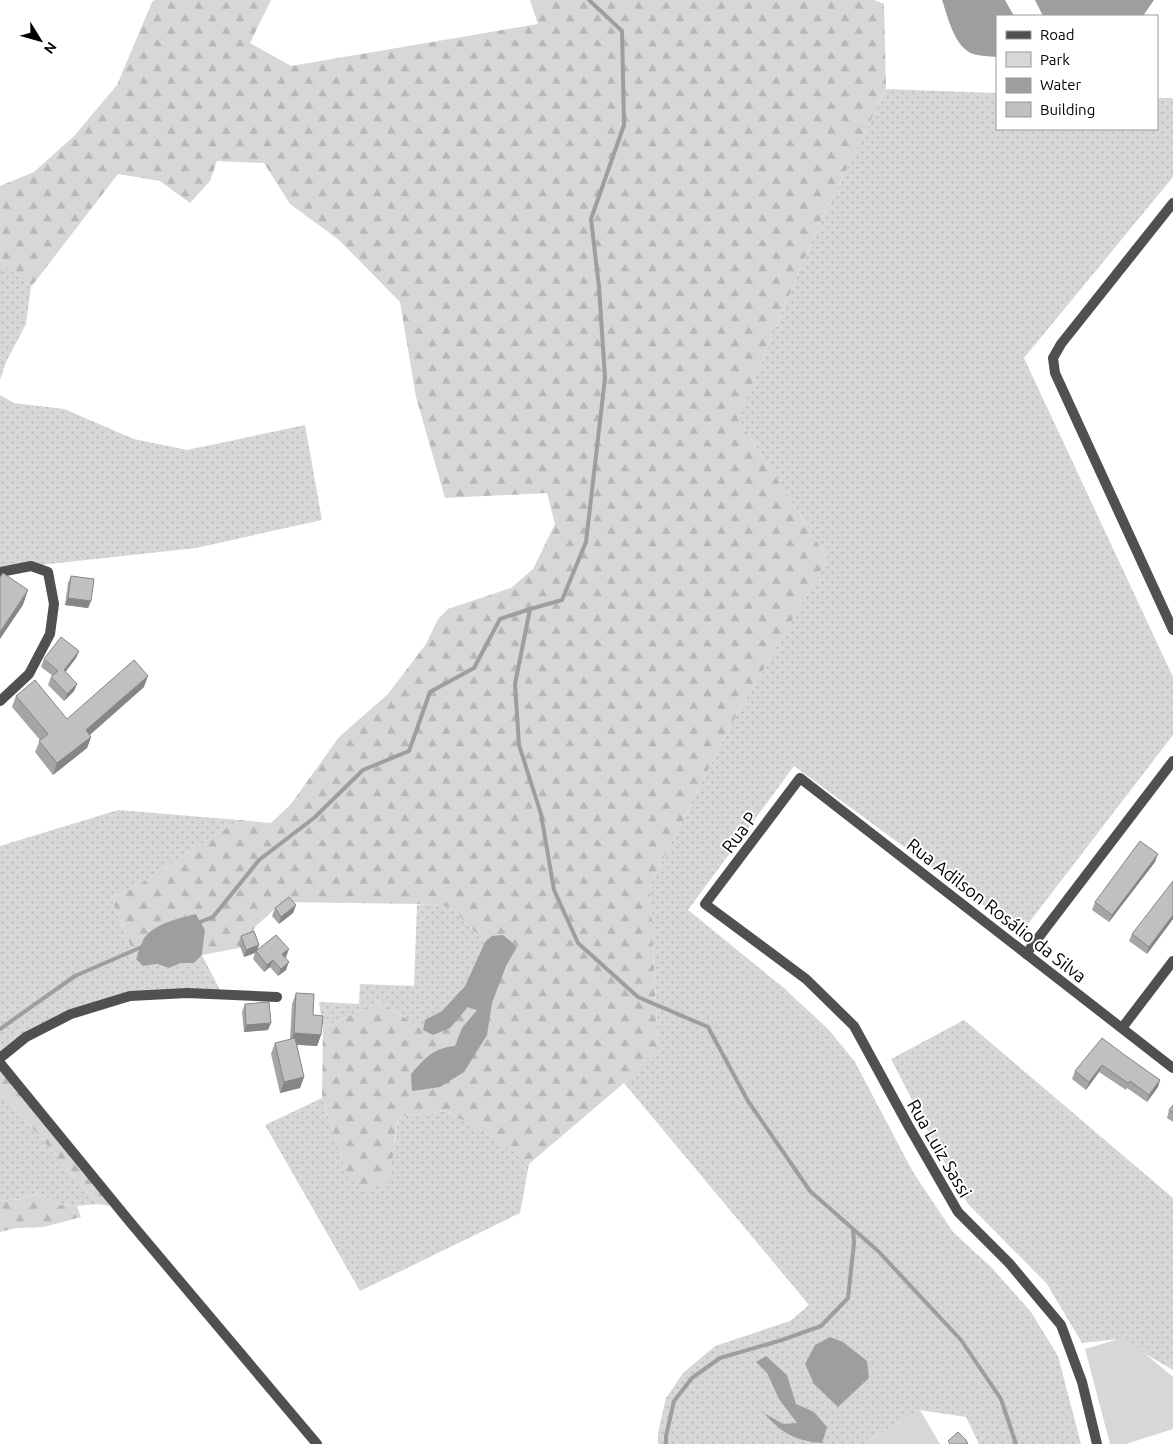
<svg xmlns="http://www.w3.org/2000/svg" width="1173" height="1444" font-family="Ubuntu,sans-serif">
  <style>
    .grass { fill: url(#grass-dots) }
    .forest { fill: url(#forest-firs) }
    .green { fill: #d7d7d7 }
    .water { fill: #9e9e9e }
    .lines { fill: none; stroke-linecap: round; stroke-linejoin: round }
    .stream { stroke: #9e9e9e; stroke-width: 4 }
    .street { stroke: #505050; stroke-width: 10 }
    .wall { fill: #a5a5a5 }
    .shaded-wall { fill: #868686 }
    .building { fill: #c0c0c0; stroke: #868686 }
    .labels { text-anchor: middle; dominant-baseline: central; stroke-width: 4; stroke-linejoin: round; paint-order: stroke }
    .street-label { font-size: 18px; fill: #000; stroke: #fff }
  </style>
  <defs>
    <pattern id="grass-dots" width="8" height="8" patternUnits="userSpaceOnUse" patternTransform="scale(1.25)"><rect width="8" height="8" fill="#d7d7d7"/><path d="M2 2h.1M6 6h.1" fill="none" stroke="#b7b7b7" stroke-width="1.8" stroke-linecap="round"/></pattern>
    <pattern id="forest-firs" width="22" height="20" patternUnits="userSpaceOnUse" patternTransform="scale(1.25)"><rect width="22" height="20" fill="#d7d7d7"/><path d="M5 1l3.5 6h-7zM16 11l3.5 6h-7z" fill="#b7b7b7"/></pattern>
  </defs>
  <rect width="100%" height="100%" fill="#fff"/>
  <path class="grass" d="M886,89L997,93V129H1157V98H1173V177L1024,358L1173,677V735L1021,933L794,766L688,910L784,988L829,1030L855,1062L913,1172L953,1232L992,1268L1031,1312L1058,1356L1081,1444H979L966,1417L920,1410L864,1444H658V1433L666,1398L683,1373L715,1346L790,1321L809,1305L624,1083L658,1047L650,885L730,726L828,559L738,418L816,231Z
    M0,261L31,287L26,324L6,362L0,380Z
    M0,395L14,403L64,409L134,439L187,450L305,425L322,520L196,548L31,566L0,572Z
    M118,810L239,820L144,881L111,898L136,959L143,966L157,964L169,968L181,963H194L202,955L222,994L130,996L71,1014L0,1058V846Z
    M424,904L450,907L485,942L465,986L442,1011L425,1020L423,1030L380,1001L323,1028L319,1002L359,1004L360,984L414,986L417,905Z
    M964,1020L1173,1198V1370L1120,1339L1082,1343L1047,1284L968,1204L935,1145L891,1059Z
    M0,1091L98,1204L77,1206L59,1205L38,1193L20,1199L0,1201Z
    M322,1098L349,1179L395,1142L398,1117L446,1111L496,1138L529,1164L520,1213L360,1291L265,1125Z"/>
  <path class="forest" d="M155,0H271L250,43L291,66L538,24L530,0H874L884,4L886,89L816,231L738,418L828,559L730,726L650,885L658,1047L624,1083L529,1164L496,1138L446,1111L398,1117L389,1182L366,1191L349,1179L322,1098L323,1028L380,1001L423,1030L425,1020L442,1011L465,986L485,942L450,907L424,904L282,902L255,927L245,947L202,955L205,930L196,914C179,918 152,924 143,940C140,946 138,953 136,959L111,898L144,881L239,820L271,823L291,804L339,737L388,694L426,644L438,619L448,609L511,588L533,569L555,524L547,493L445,498L416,397L400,302L339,240L290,204L264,163L217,161L210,181L190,203L160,181L118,174L31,287L0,261V186L34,172L75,135L117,85L152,2Z
    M0,1063L109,1197V1206L98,1204L0,1091Z
    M38,1193L59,1205L77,1206L81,1217L44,1227L16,1228L0,1232V1201L20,1199Z"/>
  <path class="green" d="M1125,1337L1173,1377V1429L1126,1444H1110L1085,1349Z
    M920,1410L940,1444H864Z"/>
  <path class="water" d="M942,0H1005L1014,16H997V57C989,56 980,56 973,54C954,47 948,17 942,0Z
    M1035,0H1154L1143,16H1043Z
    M196,914L205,930L202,955L194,963H181L169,968L157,964L143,966L136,959C138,953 140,946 143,940C152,924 179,918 196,914Z
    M503,935L517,947L506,966L492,1003L487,1035L464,1072L440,1087L412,1091L411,1074C425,1058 433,1048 455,1046L462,1028L477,1010L468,1007L450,1028L433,1035L423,1030L425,1020L442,1011L465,986L485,942L492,936Z
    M830,1337L843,1342L867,1361L869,1378L838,1407L814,1384L805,1364L815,1345Z
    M766,1356L787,1375L796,1404L814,1412L827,1427L822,1443C796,1441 781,1433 764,1413L783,1424L797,1423L779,1399L767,1373L756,1362Z"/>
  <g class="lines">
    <path class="stream" d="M589,0L622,31L624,125L591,219L599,287L605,378L586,542L562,600L530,609L515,684L519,745L541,814L554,890L578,943L638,997L708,1027L748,1101L810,1191L878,1251L961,1340L1001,1399L1016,1444
      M197,923L213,917L259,860L314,818L363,770L409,751L430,692L474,668L500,619L530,609
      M0,1029L75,976L144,946
      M666,1444V1436L674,1401L692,1378L720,1358L782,1340L821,1326L848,1298L854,1243L853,1229"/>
    <path class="street" d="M1173,203L1061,344L1053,358L1055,373L1173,630
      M0,572L31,566L48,572L54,604L50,634L29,674L0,701
      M1026,954L1173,761
      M1122,1028L1173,961
      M0,1058L26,1037L71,1014L130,996L187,993L277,997
      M0,1063L130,1222L317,1444
      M1097,1444L1082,1382L1061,1325L1009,1263L958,1212L908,1125L854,1026L806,979L705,904L800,778L1173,1068"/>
  </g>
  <path class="wall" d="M71,576L91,601L88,608L65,605L68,583Z
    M79,651L76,658L65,672L77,684L74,691L64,701L48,685L51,677L53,676L41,667L44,659Z
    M144,687L89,735L91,737L87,748L53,775L35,752L40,740L12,707L16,696L67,719Z
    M1155,862L1109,922L1092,910L1095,902Z
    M296,905L293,913L279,924L272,916L275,908Z
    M1173,919L1147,954L1129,941L1132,934Z
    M241,936L257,950L286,957L285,958L286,970L278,976L270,967L264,972L253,959L255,953L244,957L239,944Z
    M296,993L313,1015L321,1035L317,1046L297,1045L304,1077L300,1088L280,1093L271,1054L275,1043L290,1040L292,1004Z
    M245,1004L268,1030L244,1032L242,1012Z
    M1126,1056L1160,1080L1158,1087L1147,1102L1127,1088L1126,1090L1099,1072L1086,1090L1072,1079L1075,1071Z
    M1173,1105V1122L1167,1118L1169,1110Z"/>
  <path class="shaded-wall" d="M28,590L23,605L0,639V632Z
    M68,598L91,601L88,608L65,605Z
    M79,651L76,658L61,678L64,670Z
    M148,676L144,687L82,742L86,730Z
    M77,684L74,691L64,701L67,694Z
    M91,737L87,748L53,775L57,763Z
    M1158,854L1155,862L1109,922L1112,915Z
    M296,905L293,913L279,924L281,917Z
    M1173,915V919L1147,954L1149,947Z
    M259,945L257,952L256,951L255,953L244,957L246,950Z
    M289,949L286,957L280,962L282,954Z
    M273,960L270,967L264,972L267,965Z
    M289,962L286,970L278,976L281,969Z
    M271,1023L268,1030L244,1032L246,1025Z
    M294,1033L321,1035L317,1046L290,1044Z
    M1102,1065L1099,1072L1086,1090L1089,1082Z
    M304,1077L300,1088L280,1093L284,1082Z
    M1160,1080L1158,1087L1147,1102L1149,1095Z"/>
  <path class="building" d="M3,573L28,590L0,632V577Z
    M71,576L94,579L91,601L68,598Z
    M61,637L79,651L64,670L77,684L67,694L51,677L58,671L44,659Z
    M134,660L148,676L86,730L91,737L57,763L39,741L48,734L16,696L35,680L67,719Z
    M1140,841L1158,854L1112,915L1095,902Z
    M1173,881V915L1149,947L1132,934Z
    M289,897L296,905L281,917L275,908Z
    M254,931L259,945L246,950L241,936Z
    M276,935L289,949L282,954L289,962L281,969L273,960L267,965L256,951Z
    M296,993L314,994L313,1015L323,1016L321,1035L294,1033Z
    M269,1002L271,1023L246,1025L245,1004Z
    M295,1038L304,1077L284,1082L275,1043Z
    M1102,1038L1126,1056L1160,1080L1149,1095L1130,1081L1128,1083L1102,1065L1089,1082L1075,1071Z
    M1173,1105V1113L1169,1110Z
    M958,1432L966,1440L968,1444H950L948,1441Z"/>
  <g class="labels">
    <g class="street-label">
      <text transform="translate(739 832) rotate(-53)">Rua P</text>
      <text transform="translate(997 910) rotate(38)">Rua Adilson Rosálio da Silva</text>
      <text transform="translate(940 1148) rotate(60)">Rua Luiz Sassi</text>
    </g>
  </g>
  <rect x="996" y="15" width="162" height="115" fill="#ffffff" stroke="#999999"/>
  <rect x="1006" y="31" width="25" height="8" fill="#505050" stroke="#999999"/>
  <text x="1040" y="40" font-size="15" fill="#000000">Road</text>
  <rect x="1006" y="52" width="25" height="15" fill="#d7d7d7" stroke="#999999"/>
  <text x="1040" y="65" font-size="15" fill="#000000">Park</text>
  <rect x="1006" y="78" width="25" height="15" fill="#9e9e9e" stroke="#999999"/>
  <text x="1040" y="90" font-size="15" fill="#000000">Water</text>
  <rect x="1006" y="102" width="25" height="15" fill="#c0c0c0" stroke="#999999"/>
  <text x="1040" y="115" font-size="15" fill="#000000">Building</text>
  <g transform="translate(40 40) rotate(127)" stroke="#ffffff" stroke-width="4" paint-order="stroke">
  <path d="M0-4L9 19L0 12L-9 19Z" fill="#000000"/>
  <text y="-8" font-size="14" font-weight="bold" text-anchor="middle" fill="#000000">N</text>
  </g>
</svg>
